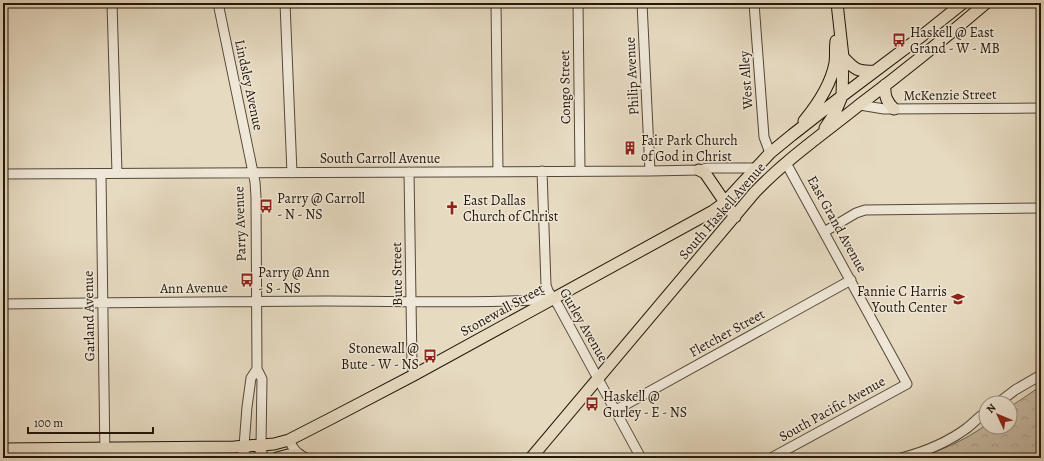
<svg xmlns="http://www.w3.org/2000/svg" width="1044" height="461" font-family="Alegreya,serif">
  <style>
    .forest { fill: url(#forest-crowns); stroke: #746856 }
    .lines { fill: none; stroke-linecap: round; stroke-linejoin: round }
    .minor-casing { stroke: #544837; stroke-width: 11 }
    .major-casing { stroke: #231709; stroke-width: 13 }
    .minor { stroke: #efe7d7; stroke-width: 9 }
    .major { stroke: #e6dac1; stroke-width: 11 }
    .labels { text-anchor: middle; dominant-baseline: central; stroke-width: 3; stroke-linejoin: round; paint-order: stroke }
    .poi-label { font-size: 14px; fill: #231709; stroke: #efe7d7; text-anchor: start }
    .street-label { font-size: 14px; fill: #231709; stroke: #efe7d7 }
  </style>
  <defs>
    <pattern id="forest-crowns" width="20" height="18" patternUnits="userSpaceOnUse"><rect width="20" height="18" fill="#c5b9a2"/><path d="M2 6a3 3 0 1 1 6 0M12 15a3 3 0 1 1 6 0" fill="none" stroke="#a99e8a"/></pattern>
  </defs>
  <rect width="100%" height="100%" fill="#e6dac1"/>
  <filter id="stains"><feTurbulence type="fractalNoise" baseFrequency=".005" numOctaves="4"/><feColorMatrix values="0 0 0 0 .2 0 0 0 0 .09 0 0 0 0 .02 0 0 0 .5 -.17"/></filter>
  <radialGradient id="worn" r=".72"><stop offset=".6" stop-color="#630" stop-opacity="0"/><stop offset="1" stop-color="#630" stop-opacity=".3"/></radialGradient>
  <path class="forest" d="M1041,386V458H916C941,451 965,440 986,425V427H1010V407Z"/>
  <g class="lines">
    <g class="minor-casing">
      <path id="minor" d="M112,3L117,173
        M218,3L255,182L256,197L257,369L262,379L261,445
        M285,3L292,173
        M496,3L498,172
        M578,3L580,171
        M642,3L650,171
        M754,3L764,137L770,153
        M860,105L884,109L1041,108
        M542,171L546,285L548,291L558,305L641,458
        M409,172L412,364L414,375
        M3,174L650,171L699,170L708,168H757
        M101,174L105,458
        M824,232L856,213L865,210L1041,208
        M3,304C111,303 219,301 327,301C402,301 477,304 551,299
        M998,403L1015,390L1041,375
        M616,410L851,280
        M289,440C293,449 297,454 306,458
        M244,446L247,407L251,378L257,369
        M771,458L907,384L786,163
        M901,458C924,452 947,443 967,428C973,423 979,417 986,412"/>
    </g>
    <g class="major-casing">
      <path id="major" d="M843,57C855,70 858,72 875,71
        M885,85C884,96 887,102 894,109
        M804,121C818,104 831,85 835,63C836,56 835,48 836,41
        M825,128L835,113L842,96L843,57L837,3
        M699,170L705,173L735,217
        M261,445V458
        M3,449L234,447L274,444L289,440L328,420L414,375L713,211L724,203L770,153L792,135L842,96L923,35L963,3
        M244,458V446
        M277,458L288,455H299
        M531,458L755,192C787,159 823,134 858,106C902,73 944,39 986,3"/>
    </g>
    <use href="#minor" class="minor"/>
    <use href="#major" class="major"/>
  </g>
  <defs>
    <g id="bus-bare" transform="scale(1.08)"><path d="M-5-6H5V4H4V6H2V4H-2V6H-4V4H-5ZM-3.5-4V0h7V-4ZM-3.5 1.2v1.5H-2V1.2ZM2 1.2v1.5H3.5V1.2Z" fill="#8f2418" stroke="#efe7d7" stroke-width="2.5" paint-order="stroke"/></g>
    <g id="building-bare" transform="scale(1.08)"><path d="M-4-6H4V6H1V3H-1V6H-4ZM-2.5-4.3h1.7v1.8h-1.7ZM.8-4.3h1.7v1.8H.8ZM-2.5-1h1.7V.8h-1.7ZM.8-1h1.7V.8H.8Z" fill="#8f2418" stroke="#efe7d7" stroke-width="2.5" paint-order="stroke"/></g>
    <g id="church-bare" transform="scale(1.08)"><path d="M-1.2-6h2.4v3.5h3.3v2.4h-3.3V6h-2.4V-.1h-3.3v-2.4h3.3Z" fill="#8f2418" stroke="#efe7d7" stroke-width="2.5" paint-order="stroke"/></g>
    <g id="school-bare" transform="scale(1.08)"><path d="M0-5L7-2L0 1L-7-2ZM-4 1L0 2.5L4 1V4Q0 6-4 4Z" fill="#8f2418" stroke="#efe7d7" stroke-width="2.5" paint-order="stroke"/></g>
  </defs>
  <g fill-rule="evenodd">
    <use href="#bus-bare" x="899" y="40"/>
    <use href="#building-bare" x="630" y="148"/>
    <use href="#bus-bare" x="266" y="206"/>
    <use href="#church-bare" x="452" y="208"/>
    <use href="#bus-bare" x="247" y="280"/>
    <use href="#school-bare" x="958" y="299"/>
    <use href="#bus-bare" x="430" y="356"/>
    <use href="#bus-bare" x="592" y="404"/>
  </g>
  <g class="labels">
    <g class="poi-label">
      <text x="910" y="32">Haskell @ East<tspan x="910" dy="16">Grand - W - MB</tspan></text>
      <text x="641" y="140">Fair Park Church<tspan x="641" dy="16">of God in Christ</tspan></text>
      <text x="277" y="198">Parry @ Carroll<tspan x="277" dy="16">- N - NS</tspan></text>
      <text x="463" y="200">East Dallas<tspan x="463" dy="16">Church of Christ</tspan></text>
      <text x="258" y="272">Parry @ Ann<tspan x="258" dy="16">- S - NS</tspan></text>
      <text x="947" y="291" text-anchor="end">Fannie C Harris<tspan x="947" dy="16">Youth Center</tspan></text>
      <text x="419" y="348" text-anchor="end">Stonewall @<tspan x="419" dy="16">Bute - W - NS</tspan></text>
      <text x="603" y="396">Haskell @<tspan x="603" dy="16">Gurley - E - NS</tspan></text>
    </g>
    <g class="street-label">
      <text transform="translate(632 76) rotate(-93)">Philip Avenue</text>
      <text transform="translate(746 80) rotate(-94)">West Alley</text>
      <text transform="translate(249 85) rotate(78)">Lindsley Avenue</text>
      <text transform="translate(565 87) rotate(-91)">Congo Street</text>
      <text transform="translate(950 95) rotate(-1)">McKenzie Street</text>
      <text x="380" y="158">South Carroll Avenue</text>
      <text transform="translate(722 211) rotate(-49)">South Haskell Avenue</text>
      <text transform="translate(240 224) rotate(-92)">Parry Avenue</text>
      <text transform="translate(837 224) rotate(61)">East Grand Avenue</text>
      <text transform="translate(397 274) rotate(-91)">Bute Street</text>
      <text transform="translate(194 288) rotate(-1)">Ann Avenue</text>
      <text transform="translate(502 310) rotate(-29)">Stonewall Street</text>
      <text transform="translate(89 316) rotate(-91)">Garland Avenue</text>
      <text transform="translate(584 325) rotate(60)">Gurley Avenue</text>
      <text transform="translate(727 333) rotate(-29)">Fletcher Street</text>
      <text transform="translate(832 409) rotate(-29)">South Pacific Avenue</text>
    </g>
  </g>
  <rect width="1044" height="461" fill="none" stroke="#e6dac1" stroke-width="16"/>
  <rect x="4" y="4" width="1036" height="453" fill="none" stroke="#231709" stroke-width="2"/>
  <rect x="8" y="8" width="1028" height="445" fill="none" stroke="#231709"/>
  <g transform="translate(998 415) rotate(314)"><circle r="19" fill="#efe7d7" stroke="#9d9485"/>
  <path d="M0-3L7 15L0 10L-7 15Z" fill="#8f2418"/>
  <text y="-6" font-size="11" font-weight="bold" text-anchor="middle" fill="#231709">N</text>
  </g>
  <path d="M28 427v6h125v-6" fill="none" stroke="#231709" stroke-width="2"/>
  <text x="34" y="427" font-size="12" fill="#231709" stroke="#efe7d7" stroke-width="3" paint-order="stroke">100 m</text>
  <rect width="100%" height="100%" filter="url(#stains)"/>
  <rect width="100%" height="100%" fill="url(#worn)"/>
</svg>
